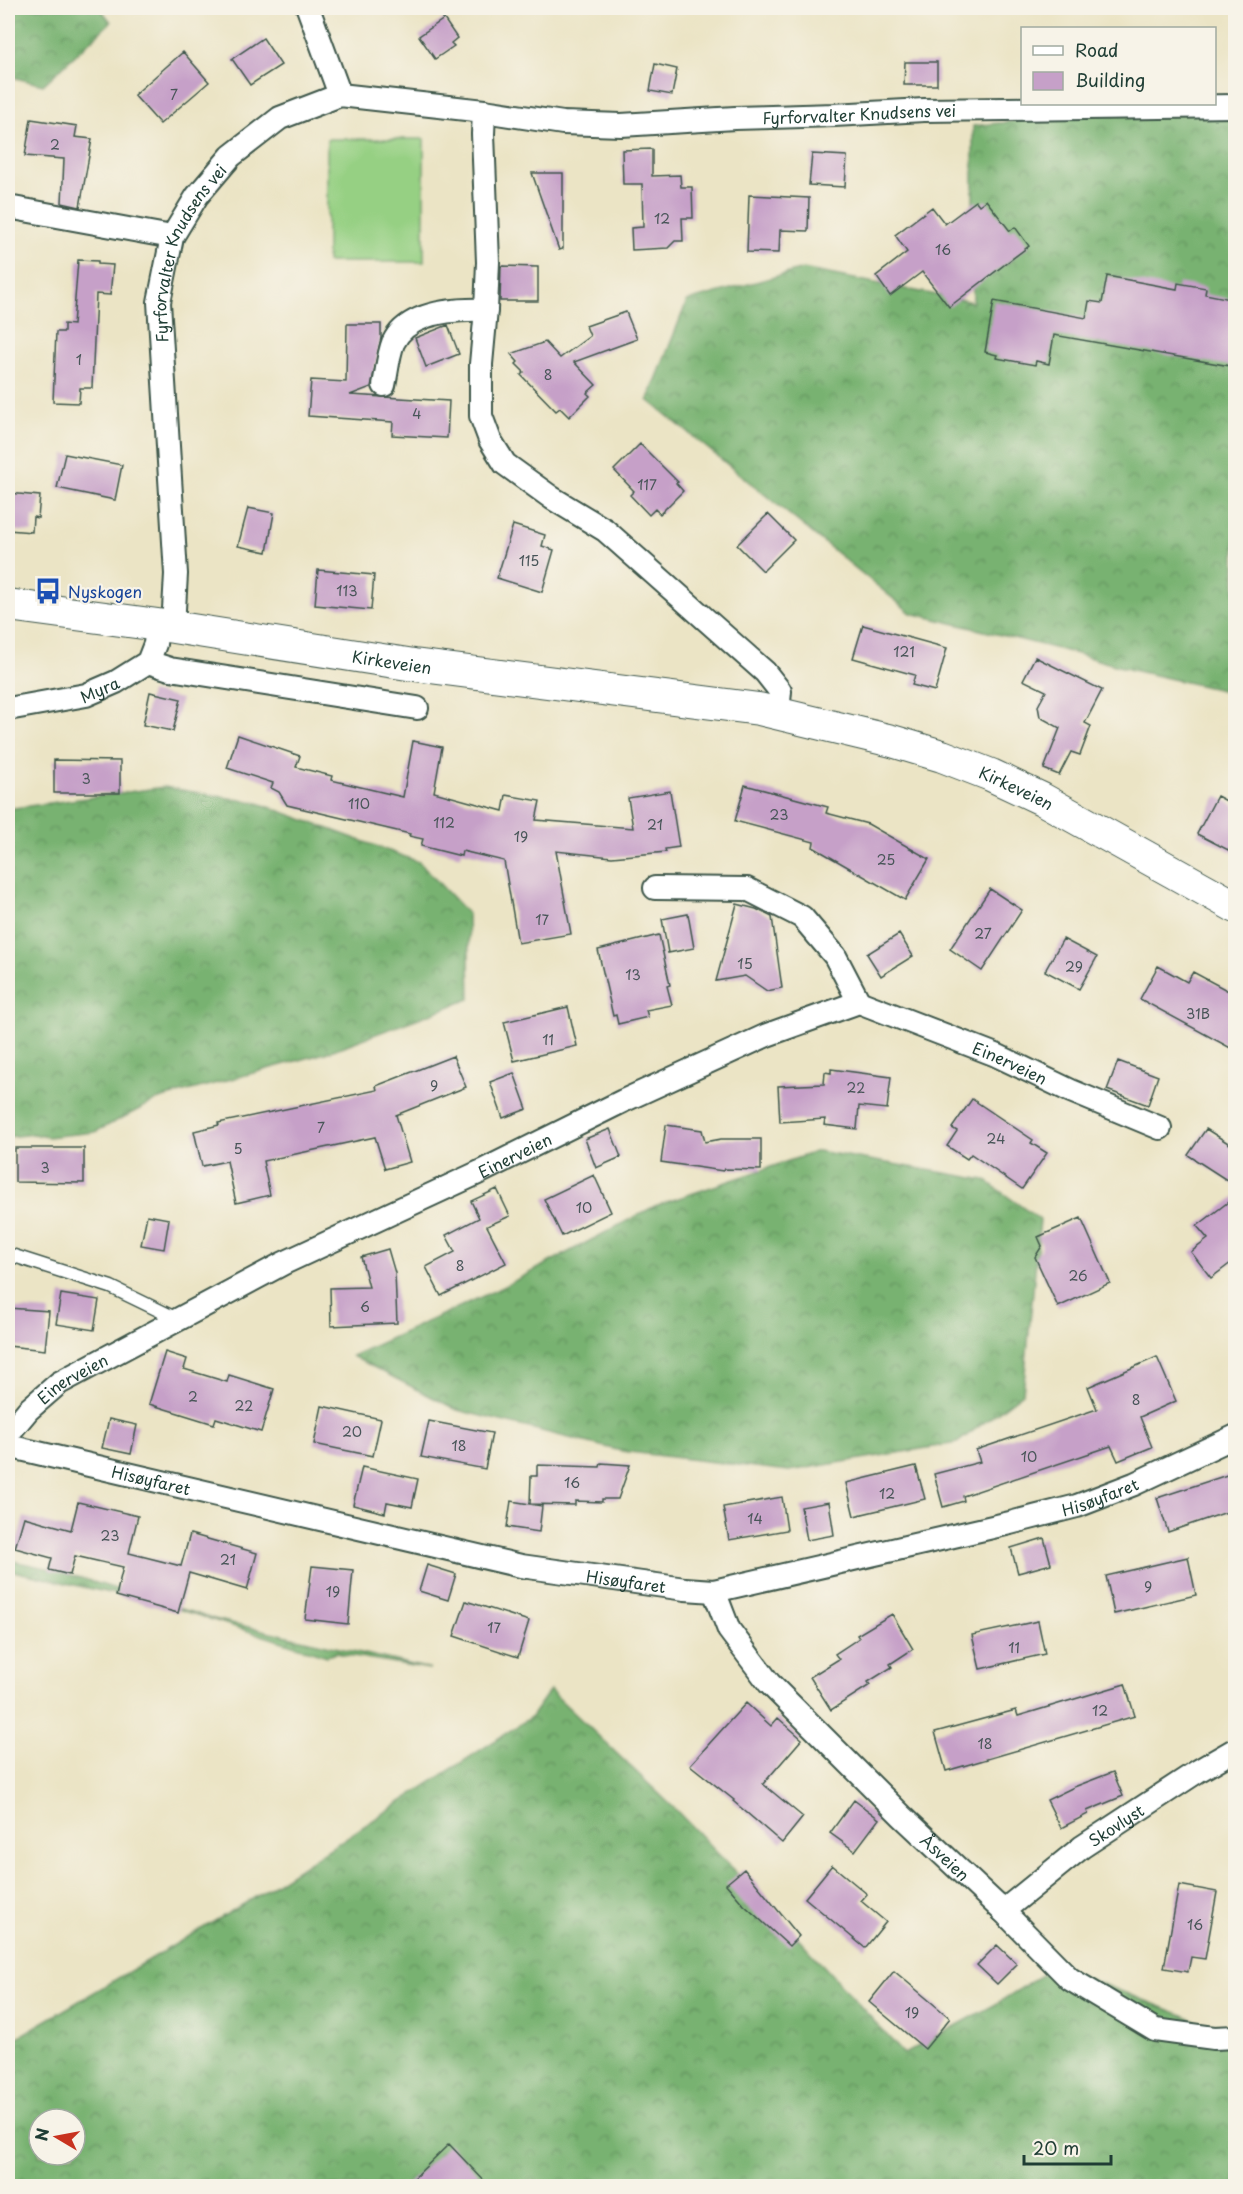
<svg xmlns="http://www.w3.org/2000/svg" width="1243" height="2194" font-family="'Playpen Sans',sans-serif">
  <style>
    .forest { fill: url(#forest-crowns); stroke: #4c7852; stroke-width: 1.5; fill-rule: evenodd }
    .pitch { fill: #96d083; stroke: #5a865c; stroke-width: 1.5 }
    .building { fill: #c6a0c8 }
    .lines { fill: none; stroke-linecap: round; stroke-linejoin: round }
    .service-casing { stroke: #3e564a; stroke-width: 15 }
    .minor-casing { stroke: #3e564a; stroke-width: 26 }
    .secondary-casing { stroke: #3e564a; stroke-width: 34 }
    .service { stroke: #fff; stroke-width: 12 }
    .minor { stroke: #fff; stroke-width: 22 }
    .secondary { stroke: #fff; stroke-width: 32 }
    .labels { text-anchor: middle; dominant-baseline: central; stroke-width: 4.5; stroke-linejoin: round; paint-order: stroke }
    .number-label { font-size: 14px; fill: #495659 }
    .street-label { font-size: 16px; fill: #1f3d34; stroke: #f7f3e8 }
    .transit-label { font-size: 16px; fill: #164399; stroke: #f7f3e8; text-anchor: start }
  </style>
  <defs>
    <pattern id="forest-crowns" width="20" height="18" patternUnits="userSpaceOnUse" patternTransform="scale(1.5)"><rect width="20" height="18" fill="#78b271"/><path d="M2 6a3 3 0 1 1 6 0M12 15a3 3 0 1 1 6 0" fill="none" stroke="#62925e"/></pattern>
  </defs>
  <rect width="100%" height="100%" fill="#f7f3e8"/>
  <filter id="ink" filterUnits="userSpaceOnUse"><feTurbulence type="fractalNoise" baseFrequency=".0167" numOctaves="2"/><feDisplacementMap in="SourceGraphic" scale="12" xChannelSelector="R" yChannelSelector="G"/><feConvolveMatrix kernelMatrix="1 2 1 2 8 2 1 2 1" color-interpolation-filters="sRGB"/></filter>
  <filter id="wash" filterUnits="userSpaceOnUse"><feTurbulence type="fractalNoise" baseFrequency=".008" numOctaves="4" result="noise"/><feDisplacementMap in="SourceGraphic" scale="24" xChannelSelector="R" yChannelSelector="G"/><feGaussianBlur stdDeviation="1.35" result="paint"/><feColorMatrix in="noise" values="0 0 0 0 0 0 0 0 0 0 0 0 0 0 0 0 0 1.4 0 .05"/><feComposite in="paint" operator="in"/></filter>
  <g filter="url(#wash)">
    <rect width="100%" height="100%" fill="#ebe4c5"/>
    <path class="forest" d="M8,8H100L111,22L43,85L8,76Z
      M1235,106V693L1132,670L1070,652L911,613L648,400L687,301L803,269L973,302V126L1108,110Z
      M164,787L258,803L419,862L468,914L470,999L325,1053L159,1099L95,1132L47,1137L34,1134L8,1137V809Z
      M818,1151L985,1180L1040,1220L1023,1393L957,1443L789,1471L621,1451L457,1410L352,1356L505,1286L655,1206Z
      M8,1560L51,1569L214,1619L430,1669L336,1653L327,1656L172,1607L8,1570Z
      M550,1690L674,1808L790,1929L904,2054L996,2004L1056,1966L1221,2030L1235,2027V2186H8V2043L254,1898L531,1717ZM39,2119H75V2155H39Z"/>
    <path class="pitch" d="M327,139H424V262H327Z"/>
    <g id="blocks">
      <path class="building" d="M444,19L457,38L451,43L454,46L435,59L419,36Z
        M263,38L281,65L250,85L232,59Z
        M183,52L209,82L160,124L134,95Z
        M905,62H937V85H904Z
        M655,64L677,69L672,95L650,91Z
        M31,119L77,126L75,137L92,139L80,207L62,203L64,159L25,156Z
        M652,149V176L680,175L681,187H692L693,218H682L683,241H675L668,248L632,250L631,228L643,227L642,184H623L622,150Z
        M812,154L847,156L845,187L809,185Z
        M532,173H563V249L559,250Z
        M749,195L809,198L808,231L780,230L779,253L747,252Z
        M986,200L1010,231L1015,227L1029,246L949,307L922,272L890,296L876,276L907,252L895,235L932,207L945,224L976,201L979,205Z
        M78,260L98,261V264L113,265L110,295L96,294L92,388H80L79,403L53,402L56,332H64V324L73,325Z
        M501,266L538,267V301H500Z
        M1107,276L1177,289L1178,283L1206,288L1205,294L1236,300V367L1054,335L1049,364L1036,361L1035,365L1013,361L996,358L997,355L985,352L994,301L1086,318L1089,301L1102,303Z
        M626,312L637,339L574,362L596,385L587,393L590,396L569,417L560,408L556,411L521,375L524,372L516,364L518,362L511,354L545,342L560,358L590,336L586,326Z
        M347,324H381V338L371,387L350,395L449,401L447,438L392,435L393,422L308,416L311,380L346,382Z
        M448,325L459,354L426,367L415,338Z
        M640,444L678,482L676,483L683,491L660,514L655,509L649,515L630,495L634,491L614,470Z
        M65,454L122,465L115,500L57,488Z
        M8,493L40,496L38,518L33,517L32,532L8,530Z
        M248,508L274,513L267,552L238,546Z
        M768,514L794,540L763,571L737,545Z
        M513,525L545,535L542,546L554,550L542,592L497,578Z
        M318,570L374,575L371,610L315,605Z
        M863,625L947,648L935,691L912,685L915,675L853,658Z
        M1035,657L1102,690L1085,723L1091,726L1080,755L1071,752L1059,775L1044,769L1060,728L1040,717L1038,706L1046,691L1023,680Z
        M150,692L181,699L173,731L143,725Z
        M238,735L300,756L296,767L332,776L331,780L403,797L413,741L442,747L434,792L503,811L506,795L540,801L536,820L633,828L628,798L670,791L679,847L665,849L666,852L612,857L556,851L571,934L518,943L504,861L462,851L461,856L421,846L423,839L409,836L410,834L287,805L279,792L271,788L273,783L227,768Z
        M54,760L120,761V793H54Z
        M745,785L828,807L826,813L868,824L929,859L905,900L813,847L814,842L735,821Z
        M1217,796L1236,806V854L1197,834Z
        M990,889L1022,910L982,971L950,949Z
        M737,904L756,909L772,917L782,988L767,991L745,976L716,981Z
        M688,914L694,948L668,953L662,919Z
        M899,934L913,956L881,976L867,954Z
        M659,935L670,985L667,986L672,1005L646,1010L648,1017L618,1024L616,1015L613,1016L598,950Z
        M1063,939L1097,957L1079,989L1045,971Z
        M1158,966L1187,982L1193,972L1236,995V1051L1140,999Z
        M568,1007L577,1046L514,1061L504,1022Z
        M453,1056L466,1087L396,1115L410,1162L385,1169L375,1137L263,1161L270,1195L236,1203L227,1161L202,1166L194,1131L219,1125L218,1123L377,1090L376,1086Z
        M1118,1061L1158,1076L1148,1105L1107,1090Z
        M831,1069L891,1077L887,1109L859,1106L857,1129L824,1125L825,1119L780,1122L778,1086L824,1084L825,1072L831,1073Z
        M514,1073L527,1109L503,1118L490,1082Z
        M972,1099L1033,1140L1031,1143L1047,1153L1022,1189L971,1154L967,1159L947,1146L957,1131L952,1128Z
        M666,1125L702,1130L705,1142L721,1139H761V1170L724,1169L723,1171L661,1162Z
        M610,1129L621,1157L596,1168L585,1139Z
        M1206,1129L1236,1148V1186L1188,1155Z
        M15,1148H84V1183L15,1182Z
        M594,1175L611,1212L562,1236L544,1199Z
        M497,1189L510,1216L487,1226L506,1263L441,1296L426,1267L455,1252L446,1235L479,1218L471,1201Z
        M1236,1196V1259L1211,1278L1191,1252L1208,1239L1197,1226Z
        M147,1215L169,1219L164,1249L141,1245Z
        M1081,1218L1110,1283L1058,1307L1035,1257L1042,1246L1038,1237Z
        M388,1249L395,1273L397,1323L331,1326L330,1288L369,1287L361,1257Z
        M61,1294L99,1300L94,1330L56,1324Z
        M8,1308L49,1311L45,1350L8,1346Z
        M165,1352L187,1359L184,1369L227,1382L229,1375L274,1389L261,1432L216,1418L214,1424L149,1404Z
        M1157,1357L1176,1401L1140,1417L1152,1447L1118,1461L1111,1446L963,1496L964,1501L943,1507L934,1474L980,1462L976,1450L1097,1409L1088,1387Z
        M322,1406L381,1419L373,1456L314,1444Z
        M109,1419L137,1425L131,1454L102,1448Z
        M429,1421L492,1433L485,1469L421,1457Z
        M601,1463L630,1465L618,1499H602V1502L575,1501V1505L530,1504L531,1476H537V1465L600,1467Z
        M916,1466L925,1499L854,1516L846,1483Z
        M362,1467L418,1479L412,1507L387,1502L385,1513L353,1505Z
        M1236,1472V1509L1168,1532L1157,1498Z
        M782,1497L787,1530L729,1540L723,1507Z
        M511,1501L542,1506L539,1532L507,1527Z
        M78,1502L138,1516L129,1553L181,1566L190,1534L257,1553L247,1590L189,1573L178,1613L116,1596L123,1567L75,1556L70,1575L49,1570L52,1558L15,1548L24,1517L71,1530Z
        M829,1502L834,1535L807,1540L801,1507Z
        M1044,1538L1051,1564L1018,1573L1011,1548Z
        M1188,1557L1196,1595L1114,1614L1106,1576Z
        M427,1565L456,1574L448,1600L419,1591Z
        M312,1566L353,1570L348,1624L305,1619Z
        M466,1601L529,1621L518,1657L454,1636Z
        M892,1614L913,1649L890,1664L892,1667L868,1682L870,1685L831,1710L810,1677L839,1659L835,1654L859,1638L857,1635Z
        M1038,1621L1045,1654L980,1669L972,1635Z
        M1125,1684L1135,1716L946,1771L935,1732L1016,1710L1018,1716Z
        M746,1703L771,1726L778,1718L802,1739L763,1784L803,1817L782,1843L733,1801L734,1800L690,1765Z
        M1113,1772L1123,1796L1087,1811L1088,1814L1061,1828L1047,1800L1074,1787Z
        M854,1800L879,1819L855,1851L830,1833Z
        M832,1865L867,1894L861,1901L886,1922L865,1948L805,1898Z
        M744,1869L799,1936L789,1946L744,1905L726,1884Z
        M1179,1885L1217,1892L1205,1959L1191,1957L1188,1972L1164,1968Z
        M997,1945L1017,1964L997,1984L977,1965Z
        M894,1971L950,2018L925,2049L869,2002Z
        M449,2144L490,2187H405Z"/>
    </g>
  </g>
  <g filter="url(#ink)">
    <use href="#blocks" fill-opacity="0" stroke="#3e564a" stroke-width="1.5"/>
    <g class="lines">
      <g class="service-casing">
        <path id="service" d="M8,1254L111,1287L177,1319"/>
      </g>
      <g class="minor-casing">
        <g id="minor">
          <path d="M308,8L340,95"/>
          <path d="M484,111L483,134L488,262L486,310L481,364V416L490,440L505,464L552,498L605,530L765,672L780,691L778,713"/>
          <path d="M8,207L172,237"/>
          <path d="M384,385C387,372 388,356 393,343C408,311 456,309 486,310"/>
          <path id="s1" d="M173,627L176,574L159,302L172,237L197,196L231,156L280,118L340,95L484,111L563,123L621,125L735,118L834,115L924,110L1236,106"/>
          <path d="M148,662L170,669L417,708"/>
          <path id="s2" d="M8,709L86,695L116,682L148,662L155,644L157,625"/>
          <path d="M655,888L747,889L802,917L835,956L859,1002"/>
          <path id="s3" d="M8,1434L28,1410L59,1383L284,1263L480,1172L623,1101L767,1035L859,1002L996,1055L1071,1091L1160,1128"/>
          <path id="s4" d="M8,1446L521,1566L685,1589L714,1591L1010,1523L1077,1506L1134,1484L1236,1436"/>
          <path id="s5" d="M714,1591L729,1630L769,1683L902,1816L1003,1911L1070,1979L1155,2030L1214,2038L1236,2037"/>
          <path id="s6" d="M1003,1911L1082,1847L1198,1771L1236,1749"/>
        </g>
      </g>
      <g class="secondary-casing">
        <g id="secondary">
          <path id="s7" d="M8,605L173,627L414,665L759,709L892,741L942,756L991,775L1042,799L1236,907"/>
        </g>
      </g>
      <use href="#service" class="service"/>
      <use href="#minor" class="minor"/>
      <use href="#secondary" class="secondary"/>
    </g>
  </g>
  <defs>
    <g id="bus-bare" transform="scale(2.07)"><path d="M-5-6H5V4H4V6H2V4H-2V6H-4V4H-5ZM-3.5-4V0h7V-4ZM-3.5 1.2v1.5H-2V1.2ZM2 1.2v1.5H3.5V1.2Z" fill="#1a4fb4" stroke="#f7f3e8" stroke-width="2.5" paint-order="stroke"/></g>
  </defs>
  <g fill-rule="evenodd">
    <use href="#bus-bare" x="48" y="591"/>
  </g>
  <g class="labels">
    <g class="number-label">
      <text x="174" y="94">7</text>
      <text x="55" y="144">2</text>
      <text x="662" y="218">12</text>
      <text x="943" y="249">16</text>
      <text x="79" y="359">1</text>
      <text x="548" y="374">8</text>
      <text x="417" y="413">4</text>
      <text x="647" y="484">117</text>
      <text x="529" y="560">115</text>
      <text x="347" y="590">113</text>
      <text x="904" y="651">121</text>
      <text x="86" y="778">3</text>
      <text x="359" y="803">110</text>
      <text x="779" y="814">23</text>
      <text x="444" y="822">112</text>
      <text x="655" y="824">21</text>
      <text x="521" y="836">19</text>
      <text x="886" y="859">25</text>
      <text x="542" y="919">17</text>
      <text x="983" y="933">27</text>
      <text x="745" y="963">15</text>
      <text x="1074" y="966">29</text>
      <text x="633" y="974">13</text>
      <text x="1198" y="1013">31B</text>
      <text x="548" y="1039">11</text>
      <text x="434" y="1085">9</text>
      <text x="856" y="1087">22</text>
      <text x="321" y="1127">7</text>
      <text x="996" y="1138">24</text>
      <text x="238" y="1148">5</text>
      <text x="45" y="1167">3</text>
      <text x="584" y="1207">10</text>
      <text x="460" y="1265">8</text>
      <text x="1078" y="1275">26</text>
      <text x="365" y="1306">6</text>
      <text x="193" y="1396">2</text>
      <text x="1136" y="1399">8</text>
      <text x="244" y="1405">22</text>
      <text x="352" y="1431">20</text>
      <text x="459" y="1445">18</text>
      <text x="1029" y="1456">10</text>
      <text x="572" y="1482">16</text>
      <text x="887" y="1493">12</text>
      <text x="755" y="1518">14</text>
      <text x="110" y="1535">23</text>
      <text x="228" y="1559">21</text>
      <text x="1148" y="1586">9</text>
      <text x="333" y="1591">19</text>
      <text x="494" y="1627">17</text>
      <text x="1014" y="1647">11</text>
      <text x="1100" y="1710">12</text>
      <text x="985" y="1743">18</text>
      <text x="1195" y="1924">16</text>
      <text x="912" y="2012">19</text>
    </g>
    <g class="street-label">
      <text stroke="none"><textPath href="#s1" startOffset="1140">Fyrforvalter Knudsens vei</textPath></text>
      <text stroke="none"><textPath href="#s1" startOffset="382">Fyrforvalter Knudsens vei</textPath></text>
      <text stroke="none"><textPath href="#s7" startOffset="388">Kirkeveien</textPath></text>
      <text stroke="none"><textPath href="#s2" startOffset="94">Myra</textPath></text>
      <text stroke="none"><textPath href="#s7" startOffset="1028">Kirkeveien</textPath></text>
      <text stroke="none"><textPath href="#s3" startOffset="1122">Einerveien</textPath></text>
      <text stroke="none"><textPath href="#s3" startOffset="582">Einerveien</textPath></text>
      <text stroke="none"><textPath href="#s3" startOffset="86">Einerveien</textPath></text>
      <text stroke="none"><textPath href="#s4" startOffset="147">Hisøyfaret</textPath></text>
      <text stroke="none"><textPath href="#s4" startOffset="1119">Hisøyfaret</textPath></text>
      <text stroke="none"><textPath href="#s4" startOffset="633">Hisøyfaret</textPath></text>
      <text stroke="none"><textPath href="#s6" startOffset="142">Skovlyst</textPath></text>
      <text stroke="none"><textPath href="#s5" startOffset="356">Åsveien</textPath></text>
    </g>
    <g class="transit-label">
      <text x="68" y="591">Nyskogen</text>
    </g>
  </g>
  <rect width="1243" height="2194" fill="none" stroke="#f7f3e8" stroke-width="30"/>
  <rect x="1021" y="27" width="195" height="78" fill="#f7f3e8" stroke="#a1aaa0" stroke-width="1.5"/>
  <rect x="1033" y="46" width="30" height="9" fill="#ffffff" stroke="#a1aaa0" stroke-width="1.5"/>
  <text x="1075" y="57" font-size="18" fill="#1f3d34">Road</text>
  <rect x="1033" y="72" width="30" height="18" fill="#c6a0c8" stroke="#a1aaa0" stroke-width="1.5"/>
  <text x="1075" y="87" font-size="18" fill="#1f3d34">Building</text>
  <g transform="translate(57 2137) rotate(280)"><circle r="28" fill="#f7f3e8" stroke="#a1aaa0" stroke-width="1.5"/>
  <path d="M0-4.5L10 22L0 15L-10 22Z" fill="#c8321e"/>
  <text y="-9" font-size="16" font-weight="bold" text-anchor="middle" fill="#1f3d34">N</text>
  </g>
  <path d="M1024 2155v9h87v-9" fill="none" stroke="#1f3d34" stroke-width="3"/>
  <text x="1033" y="2155" font-size="18" fill="#1f3d34" stroke="#f7f3e8" stroke-width="4.5" paint-order="stroke">20 m</text>
</svg>
